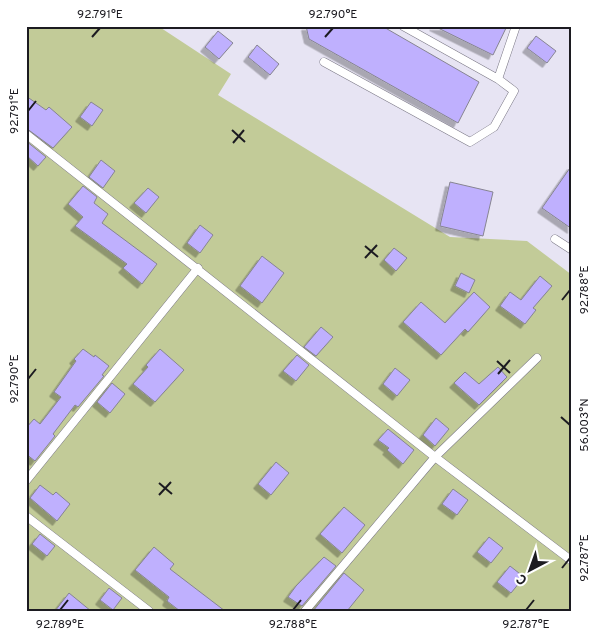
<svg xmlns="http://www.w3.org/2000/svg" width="598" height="637" font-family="Overpass,sans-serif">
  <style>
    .green { fill: #c2cb98 }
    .building { fill: #bfb0fe; stroke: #868491; filter: url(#shadow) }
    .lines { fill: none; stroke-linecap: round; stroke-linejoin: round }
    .lane-casing { stroke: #7a7785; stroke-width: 9 }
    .lane { stroke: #fff; stroke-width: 8 }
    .ticks { fill: none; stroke: #1c1b21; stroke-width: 2 }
    .neatline { fill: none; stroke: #1c1b21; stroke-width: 2 }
    .ticks-label { font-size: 12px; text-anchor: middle; fill: #1c1b21 }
  </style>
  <defs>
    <filter id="shadow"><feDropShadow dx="-4.5" dy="4.5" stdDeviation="0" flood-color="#0004"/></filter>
  </defs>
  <rect width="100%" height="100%" fill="#e7e4f3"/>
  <path class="green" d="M26,26H158L231,74L218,95L450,237L527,241L572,275V611H26Z"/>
  <path class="building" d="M306,26H382L479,82L458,123L309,39Z
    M434,26H507L493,55Z
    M218,31L233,43L219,59L205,47Z
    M536,36L556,51L547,63L527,48Z
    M257,45L279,64L270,75L248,57Z
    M26,96L46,110L49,107L72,127L53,148L26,128Z
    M91,102L103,110L92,126L80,117Z
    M26,141L46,157L38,166L26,155Z
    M101,160L115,171L103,188L89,177Z
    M572,165V229L542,208Z
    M450,182L493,192L483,236L440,226Z
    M83,186L97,197L94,203L108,214L102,223L157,264L142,284L123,268L127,264L75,226L83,217L68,204Z
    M148,188L159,197L146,213L134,203Z
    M200,225L213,235L200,253L187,243Z
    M394,248L407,258L396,271L384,260Z
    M262,256L284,273L262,303L240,286Z
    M461,273L475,280L469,293L455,286Z
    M540,276L552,286L533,308L536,310L525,324L500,306L510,292L521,300Z
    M474,292L490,307L468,332L465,329L441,355L403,322L421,302L445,323Z
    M321,327L333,337L316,356L304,347Z
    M83,349L94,357L95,355L109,366L102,375L104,376L78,407L75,405L53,434L55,436L35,461L26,454V428L34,419L40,424L61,397L54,392L76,361L74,359Z
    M160,349L184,370L155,402L133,384L148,367L146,365Z
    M297,355L309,365L296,381L283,371Z
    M498,367L507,377L479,405L454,383L465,372L479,384Z
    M395,368L410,380L397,396L383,384Z
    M112,383L125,394L110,413L97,402Z
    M436,418L449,429L435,446L423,435Z
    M388,429L414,450L403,464L387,450L389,448L378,440Z
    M276,462L289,473L271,495L258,484Z
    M40,485L53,495L56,492L70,504L57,521L30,498Z
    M453,489L468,500L457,515L442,504Z
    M344,507L365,525L342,553L320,534Z
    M40,534L55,546L47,556L32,544Z
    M489,537L503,548L491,563L477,552Z
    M154,547L174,564L170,569L225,611H180L167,601L169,597L135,570Z
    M324,557L336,566L302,606L288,597L296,586Z
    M510,566L524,577L511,593L497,582Z
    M344,573L364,590L347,611H313Z
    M109,588L122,598L113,610L100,600Z
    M69,593L91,611H55Z"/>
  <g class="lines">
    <g class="lane-casing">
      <path id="lane" d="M403,26L498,79
        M324,62L470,142L494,127L514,91L498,79L516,26
        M26,134L435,457L572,561
        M555,239L572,250
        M26,481L198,268
        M26,516L149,611
        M305,611L435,457L537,358"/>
    </g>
    <use href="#lane" class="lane"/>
  </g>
  <path class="ticks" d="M92,37L100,28M325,37L333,28M28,111L36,101M232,130L245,142M233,143L244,130M365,246L378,257M365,258L377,245M562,300L570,290M497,361L510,373M498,374L510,360M28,379L36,369M561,417L570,425M159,483L172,494M159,495L171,482M562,568L570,558M60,610L68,600M293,610L301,600M526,610L534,600"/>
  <rect width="598" height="637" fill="none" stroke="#ffffff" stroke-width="55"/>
  <g transform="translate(530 570) rotate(221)" stroke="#ffffff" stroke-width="4" paint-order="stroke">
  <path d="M0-4L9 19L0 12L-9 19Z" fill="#1c1b21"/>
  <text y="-8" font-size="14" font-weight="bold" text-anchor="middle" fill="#1c1b21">С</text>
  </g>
  <rect x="28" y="28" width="542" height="582" class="neatline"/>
  <g class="ticks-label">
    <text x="100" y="18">92.791°E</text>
    <text x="333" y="18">92.790°E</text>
    <text transform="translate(14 111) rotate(-90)" y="4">92.791°E</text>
    <text transform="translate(584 290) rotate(-90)" y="4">92.788°E</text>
    <text transform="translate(14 379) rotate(-90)" y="4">92.790°E</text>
    <text transform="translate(584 425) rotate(-90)" y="4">56.003°N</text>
    <text transform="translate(584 558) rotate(-90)" y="4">92.787°E</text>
    <text x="60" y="628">92.789°E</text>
    <text x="293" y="628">92.788°E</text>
    <text x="526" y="628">92.787°E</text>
  </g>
</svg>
